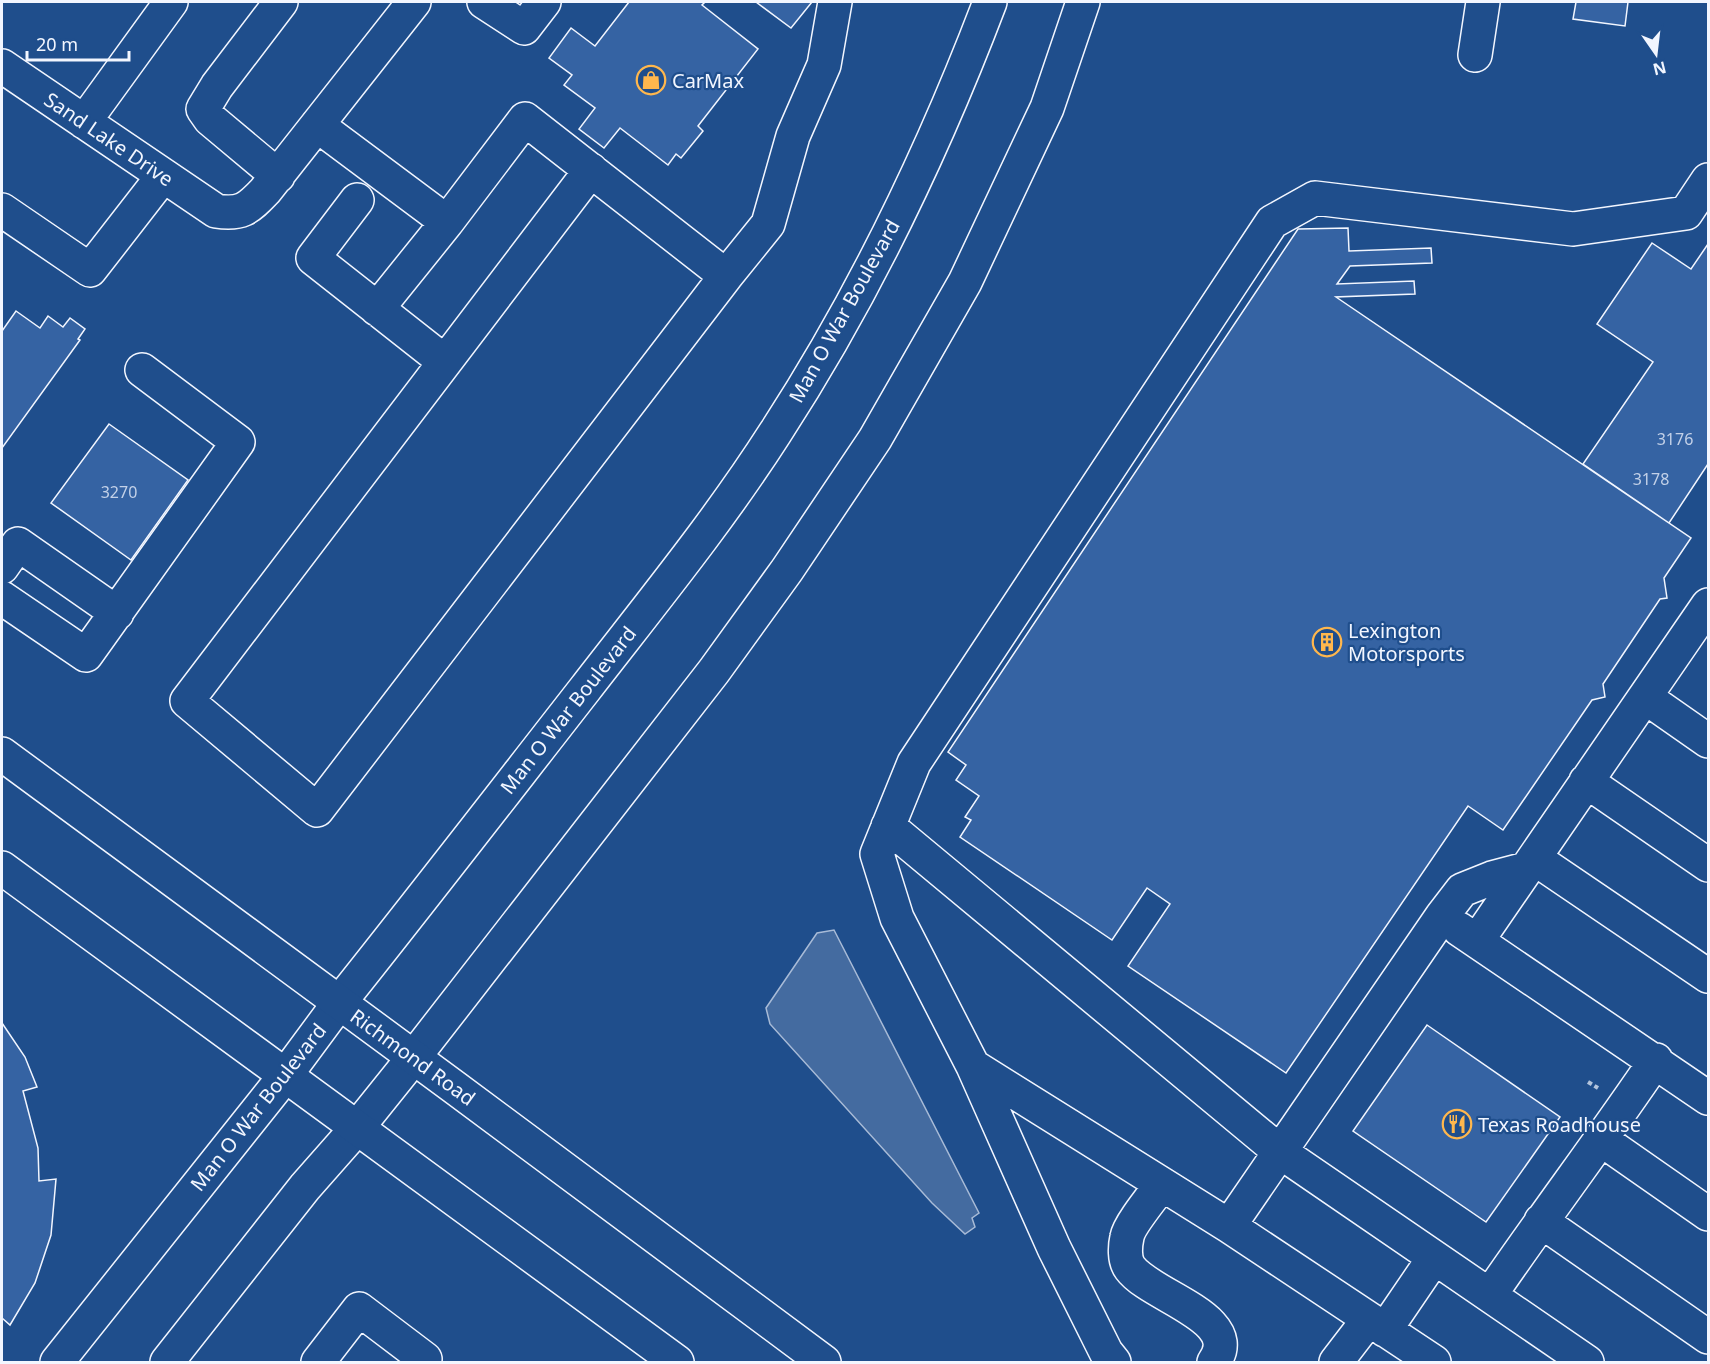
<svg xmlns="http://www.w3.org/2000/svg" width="1710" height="1364" font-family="'Noto Sans',sans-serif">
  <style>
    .water { fill: #446ba0; stroke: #a8bbd7; stroke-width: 1.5 }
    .building { fill: #3563a3; stroke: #f2f6ff; stroke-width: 1.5 }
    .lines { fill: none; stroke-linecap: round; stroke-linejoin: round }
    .minor-casing { stroke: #f2f6ff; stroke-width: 36 }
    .major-casing { stroke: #f2f6ff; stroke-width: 36 }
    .highway-casing { stroke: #f2f6ff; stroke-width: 36 }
    .path { stroke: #b3c4dc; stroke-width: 4; stroke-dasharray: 4.5 3; stroke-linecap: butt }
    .minor { stroke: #1f4e8c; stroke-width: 33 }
    .major { stroke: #1f4e8c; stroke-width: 33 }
    .highway { stroke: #1f4e8c; stroke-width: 33 }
    .labels { text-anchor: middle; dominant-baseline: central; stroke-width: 4.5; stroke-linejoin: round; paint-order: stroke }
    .number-label { font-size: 16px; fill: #c3d1e8 }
    .poi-label { font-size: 20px; fill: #f2f6ff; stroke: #1f4e8c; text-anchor: start }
    .street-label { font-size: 20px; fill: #f2f6ff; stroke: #1f4e8c }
  </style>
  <rect width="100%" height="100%" fill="#1f4e8c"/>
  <path class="water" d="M834,930L979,1213L972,1218L975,1227L965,1234L932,1203L770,1024L766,1008L817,933Z"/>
  <path class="building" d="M629,2H705L702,5L758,49L698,126L703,131L681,158L676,154L668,165L620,128L604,148L579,129L595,108L564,85L572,75L549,58L571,28L595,46Z
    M756,2H812L791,28Z
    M1576,2H1628L1625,26L1573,19Z
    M1348,228L1349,251L1431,248L1432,263L1350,266L1337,284L1414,281L1415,294L1336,297L1691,538L1664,578L1667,598L1660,599L1603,684L1605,697L1592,700L1503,830L1468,806L1286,1073L1128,966L1170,904L1147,888L1112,940L960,837L971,820L965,817L979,796L956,780L966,765L948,752L1298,229Z
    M1652,243L1691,269L1708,244V464L1669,523L1583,464L1653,362L1597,324Z
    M16,311L40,328L48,316L63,327L70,318L85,329L78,339L80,340L2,448V331Z
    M109,424L188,480L131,560L51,503Z
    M2,1023L25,1057L37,1087L23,1091L38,1148L39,1181L56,1179L51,1235L35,1283L10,1325L2,1318Z
    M1427,1025L1560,1117L1486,1222L1353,1131Z"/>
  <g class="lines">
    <g class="minor-casing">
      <path id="minor" d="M484,2L524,28L544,2
        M1475,55L1483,2
        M2,66L216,211C241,215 248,209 265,191L414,2
        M84,122L171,2
        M317,125L447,222L525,119L726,276L317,810L187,701L591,170
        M278,176L210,119L203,109L217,86L281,2
        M357,200L313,258L445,362
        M2,210L90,270L163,176
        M726,276L768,224L793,136L824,65L835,2
        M377,309L447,222
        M2,567L18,544L117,613
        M2,598L86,655L238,442L142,370
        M1645,697L1708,741
        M1586,781L1708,865
        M888,826L1279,1151L1587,1362
        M1534,858L1708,976
        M1459,929L1708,1098
        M1477,941L1708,605
        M973,1066L1054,1248L1106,1352L1114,1362
        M1602,1140L1708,1214
        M1162,1184C1154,1195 1129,1225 1127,1237C1125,1246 1124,1260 1130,1268C1151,1297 1245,1318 1214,1362
        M1541,1221L1708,1337
        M1229,1226L1442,916L1462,890L1492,878L1526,869
        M1490,1295C1544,1216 1602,1140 1656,1060
        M1385,1330L1434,1258
        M318,1362L359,1309L425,1359L422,1362
        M1336,1362L1369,1319
        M1434,1362L1229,1226L973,1066L897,918L877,854L914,763L1272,222L1315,198L1573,229L1686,213L1708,180"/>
    </g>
    <g class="major-casing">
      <path id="major" d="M57,1362L285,1076L339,1003C422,899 503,794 585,689C650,605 718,522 775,433C863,298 933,152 990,2
        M167,1362L305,1187L357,1128L414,1057L714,671L787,570L875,439L965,282L1047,108L1083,2"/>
    </g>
    <g class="highway-casing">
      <path id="highway" d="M2,754L454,1087L824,1362
        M2,868L677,1362"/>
    </g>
    <path class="path" d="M1588,1082L1598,1088"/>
    <use href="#minor" class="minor"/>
    <use href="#major" class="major"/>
    <use href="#highway" class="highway"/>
  </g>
  <defs>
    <g id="shop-ring" transform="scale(1.5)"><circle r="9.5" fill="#1f4e8c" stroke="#ffb74d" stroke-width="1.5"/><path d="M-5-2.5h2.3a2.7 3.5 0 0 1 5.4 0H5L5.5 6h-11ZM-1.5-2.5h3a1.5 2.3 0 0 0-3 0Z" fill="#ffb74d"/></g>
    <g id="building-ring" transform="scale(1.5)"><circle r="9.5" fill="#1f4e8c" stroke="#ffb74d" stroke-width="1.5"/><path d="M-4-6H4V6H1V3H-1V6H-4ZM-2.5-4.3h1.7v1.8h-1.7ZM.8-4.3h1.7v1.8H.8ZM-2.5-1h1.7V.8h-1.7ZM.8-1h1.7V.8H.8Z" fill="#ffb74d"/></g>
    <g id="restaurant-ring" transform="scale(1.5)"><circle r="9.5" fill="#1f4e8c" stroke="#ffb74d" stroke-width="1.5"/><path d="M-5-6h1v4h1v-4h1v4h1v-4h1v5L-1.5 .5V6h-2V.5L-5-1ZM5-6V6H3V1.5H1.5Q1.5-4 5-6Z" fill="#ffb74d"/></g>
  </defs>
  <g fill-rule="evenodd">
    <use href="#shop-ring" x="651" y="80"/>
    <use href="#building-ring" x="1327" y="642"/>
    <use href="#restaurant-ring" x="1457" y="1124"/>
  </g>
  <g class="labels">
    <g class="number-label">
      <text x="1675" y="439">3176</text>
      <text x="1651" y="479">3178</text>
      <text x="119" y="492">3270</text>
    </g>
    <g class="poi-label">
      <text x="672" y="80">CarMax</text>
      <text x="1348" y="630">Lexington<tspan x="1348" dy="23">Motorsports</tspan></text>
      <text x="1478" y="1124">Texas Roadhouse</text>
    </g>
    <g class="street-label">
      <text transform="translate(109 139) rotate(34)">Sand Lake Drive</text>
      <text transform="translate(844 311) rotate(-61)">Man O War Boulevard</text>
      <text transform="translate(568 710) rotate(-52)">Man O War Boulevard</text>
      <text transform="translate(413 1057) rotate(36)">Richmond Road</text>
      <text transform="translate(258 1107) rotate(-52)">Man O War Boulevard</text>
    </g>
  </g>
  <rect width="1710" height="1364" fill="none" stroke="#f2f6ff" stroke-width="6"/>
  <g transform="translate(1656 54) rotate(166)" stroke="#1f4e8c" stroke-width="4.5" paint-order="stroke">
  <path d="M0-4.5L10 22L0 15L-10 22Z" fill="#f2f6ff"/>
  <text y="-9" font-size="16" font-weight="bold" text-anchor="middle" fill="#f2f6ff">N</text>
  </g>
  <path d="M27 51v9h102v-9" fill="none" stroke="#f2f6ff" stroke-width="3"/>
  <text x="36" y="51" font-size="18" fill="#f2f6ff" stroke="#1f4e8c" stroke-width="4.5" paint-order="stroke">20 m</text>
</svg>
